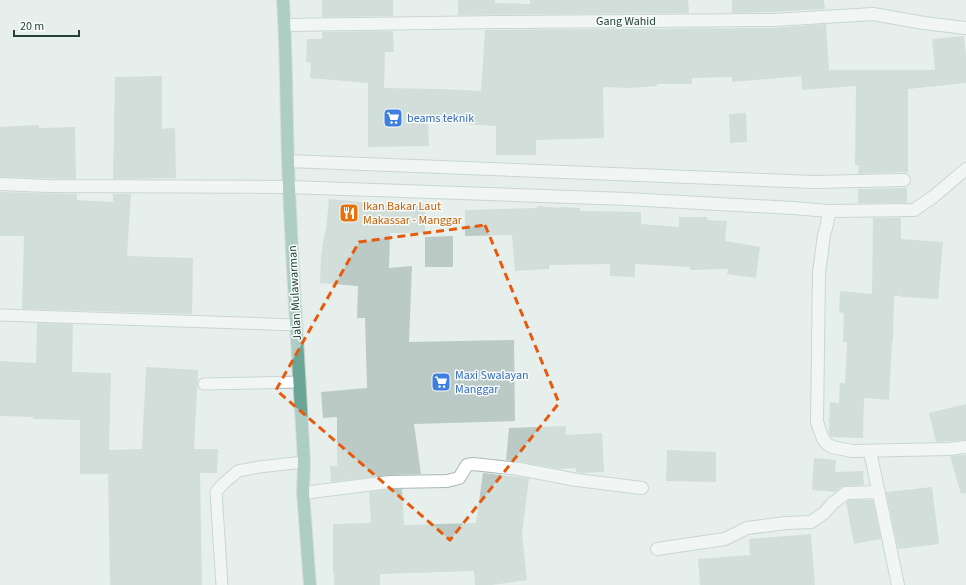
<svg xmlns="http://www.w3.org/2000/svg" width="966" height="585" font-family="'Source Sans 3',sans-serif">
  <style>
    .building { fill: #bbcac4 }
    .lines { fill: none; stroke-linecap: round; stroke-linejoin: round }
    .service-casing { stroke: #a8b8b2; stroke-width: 13 }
    .minor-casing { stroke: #a8b8b2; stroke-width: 14 }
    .primary-casing { stroke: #c2cac8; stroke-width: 14 }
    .service { stroke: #fff; stroke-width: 11 }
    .minor { stroke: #fff; stroke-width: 12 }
    .primary { stroke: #6aa596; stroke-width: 12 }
    .marked { fill: none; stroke: #e8590c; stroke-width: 3; stroke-dasharray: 8 5; stroke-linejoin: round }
    .labels { text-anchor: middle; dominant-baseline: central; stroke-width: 3; stroke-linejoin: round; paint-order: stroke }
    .street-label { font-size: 12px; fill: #24423a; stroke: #f7fbf9 }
    .shop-label { font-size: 12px; fill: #366cbe; stroke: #f7fbf9; text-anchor: start }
    .food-label { font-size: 12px; fill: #c56008; stroke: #f7fbf9; text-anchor: start }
  </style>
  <rect width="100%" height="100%" fill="#e6efeb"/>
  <path class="building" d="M322,0H393V16L322,17Z
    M458,0H495V3L530,4V0H688L689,13L458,15Z
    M732,0H824L825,9L774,12L732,13Z
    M826,24L829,70H935L932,39L964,36L966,58V83L908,89V173L904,172L858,174L859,165H855L856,86L802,90L801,76L732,82V77L692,78V84H657V86L630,88L603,87L604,138L536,140V155H496V126L428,122L429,146L368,147V83L310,78L311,63L306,62L307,39H322V32L393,31L394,52H385L384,88L441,89L481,91L485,30L774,28Z
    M162,76V129L175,128L176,178L113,179L115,77Z
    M746,113L747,142L730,143L729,114Z
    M39,125V128L75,127L76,179L0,177V127Z
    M907,187V203H858V189L904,188Z
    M0,192L77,194V200L113,202V194H131L127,256L193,258L192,314L22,309L24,236H0Z
    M329,199L372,203V205H425V233H390L389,268L412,266L409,342L514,340L515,421L414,424L421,474L389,475L331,482L330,466H337V417L323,418L321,392L367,388L365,318H357L358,286L320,283L321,256L325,231H326Z
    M537,206L560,208V207L580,208V211L641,212V224L679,227V217H707V220L727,221L725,241L760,247L756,278L727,274L728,269L690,270V267L635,264V277L610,276V264L549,265V269L515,271L512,235L465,236V210L537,208Z
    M873,218H901V239L943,242L938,299L901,297L900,292V296H894L893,342H892L889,400L864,398L863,438L831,437L829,433L830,402L839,403L840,383H845L847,342H843L844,313L839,312L840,291L872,294Z
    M453,236V267H425V237Z
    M37,323L73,324L72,372L111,373L109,450L142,449L146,367L198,370L194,449H218L217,473H200L202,585H110L108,474H80V420L33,419V417L0,416V361L36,363Z
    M966,404V440L936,442L929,413Z
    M566,426V435L602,433L604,472L581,473L576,472V468L559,469L520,462L506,460L509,428Z
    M667,450L716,452V482L666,481Z
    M966,455V493L961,494L950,456Z
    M814,458L836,460L835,472L863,471L864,485L845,486L841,487L835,492L812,490Z
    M483,473L529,478L522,534L527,580L492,585H475L474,571L380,574V585H334V572H333V524L371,523L369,492L391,489H402L404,525L476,523Z
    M932,487L939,544L898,549L886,492Z
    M849,500H873L881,539L854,544L846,502Z
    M811,534L815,585H700L698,559L750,555L749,539Z"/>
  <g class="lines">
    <g class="service-casing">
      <path id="service" d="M0,315L297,325
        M204,384L300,382
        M222,585L216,492L224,483L238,471L259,467L304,462"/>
    </g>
    <g class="minor-casing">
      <path id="minor" d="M285,25L501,22L774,20L873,14L924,23L966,28
        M288,161L814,182L904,180
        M0,184L48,186L289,187L627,199L793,208L829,211L827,224L824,235L819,273L817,422L823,439L827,444L832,447L852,451L949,449L966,447
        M829,211L914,210L933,197L966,169
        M870,451L898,585
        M303,493L390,482L447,481L459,478L467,465L473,464L519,469L577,480L642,488
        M657,549L725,539L747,528L786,523L811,522L824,513L833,503L846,493L879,492"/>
    </g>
    <g class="primary-casing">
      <path id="primary" d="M283,0C287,62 286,125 289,187C293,279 299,371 304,462L303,493L310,585"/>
    </g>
    <use href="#service" class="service"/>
    <use href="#minor" class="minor"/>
    <use href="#primary" class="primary"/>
  </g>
  <path d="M0 0H966V585H0ZM485,225L559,403L450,540L276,390L359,242Z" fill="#e6efeb" fill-opacity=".55" fill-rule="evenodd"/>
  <path class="marked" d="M485,225L559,403L450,540L276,390L359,242Z"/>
  <defs>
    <g id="supermarket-square" transform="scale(1)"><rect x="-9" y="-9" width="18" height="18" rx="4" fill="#3f7fe0" stroke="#f7fbf9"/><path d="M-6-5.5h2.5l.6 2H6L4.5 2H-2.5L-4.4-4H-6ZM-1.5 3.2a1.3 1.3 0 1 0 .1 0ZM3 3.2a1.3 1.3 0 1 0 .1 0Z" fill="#fff"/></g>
    <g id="restaurant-square" transform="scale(1)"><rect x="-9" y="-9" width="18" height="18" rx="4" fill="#e8710a" stroke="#f7fbf9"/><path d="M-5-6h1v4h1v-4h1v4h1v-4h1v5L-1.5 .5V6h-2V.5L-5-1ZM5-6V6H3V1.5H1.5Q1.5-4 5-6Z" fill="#fff"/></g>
  </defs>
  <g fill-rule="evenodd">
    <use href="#supermarket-square" x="393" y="118"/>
    <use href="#restaurant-square" x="349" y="213"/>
    <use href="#supermarket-square" x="441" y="382"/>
  </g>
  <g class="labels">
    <g class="street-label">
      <text x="626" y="21">Gang Wahid</text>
      <text transform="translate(295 293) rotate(-93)">Jalan Mulawarman</text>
    </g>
    <g class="shop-label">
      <text x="407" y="118">beams teknik</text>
      <text x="455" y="375">Maxi Swalayan<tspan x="455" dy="14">Manggar</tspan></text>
    </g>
    <g class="food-label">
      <text x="363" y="206">Ikan Bakar Laut<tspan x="363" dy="14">Makassar - Manggar</tspan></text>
    </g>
  </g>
  <path d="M14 30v6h65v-6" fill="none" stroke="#24423a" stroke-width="2"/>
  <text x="20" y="30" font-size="12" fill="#24423a" stroke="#f7fbf9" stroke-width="3" paint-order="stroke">20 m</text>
</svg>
